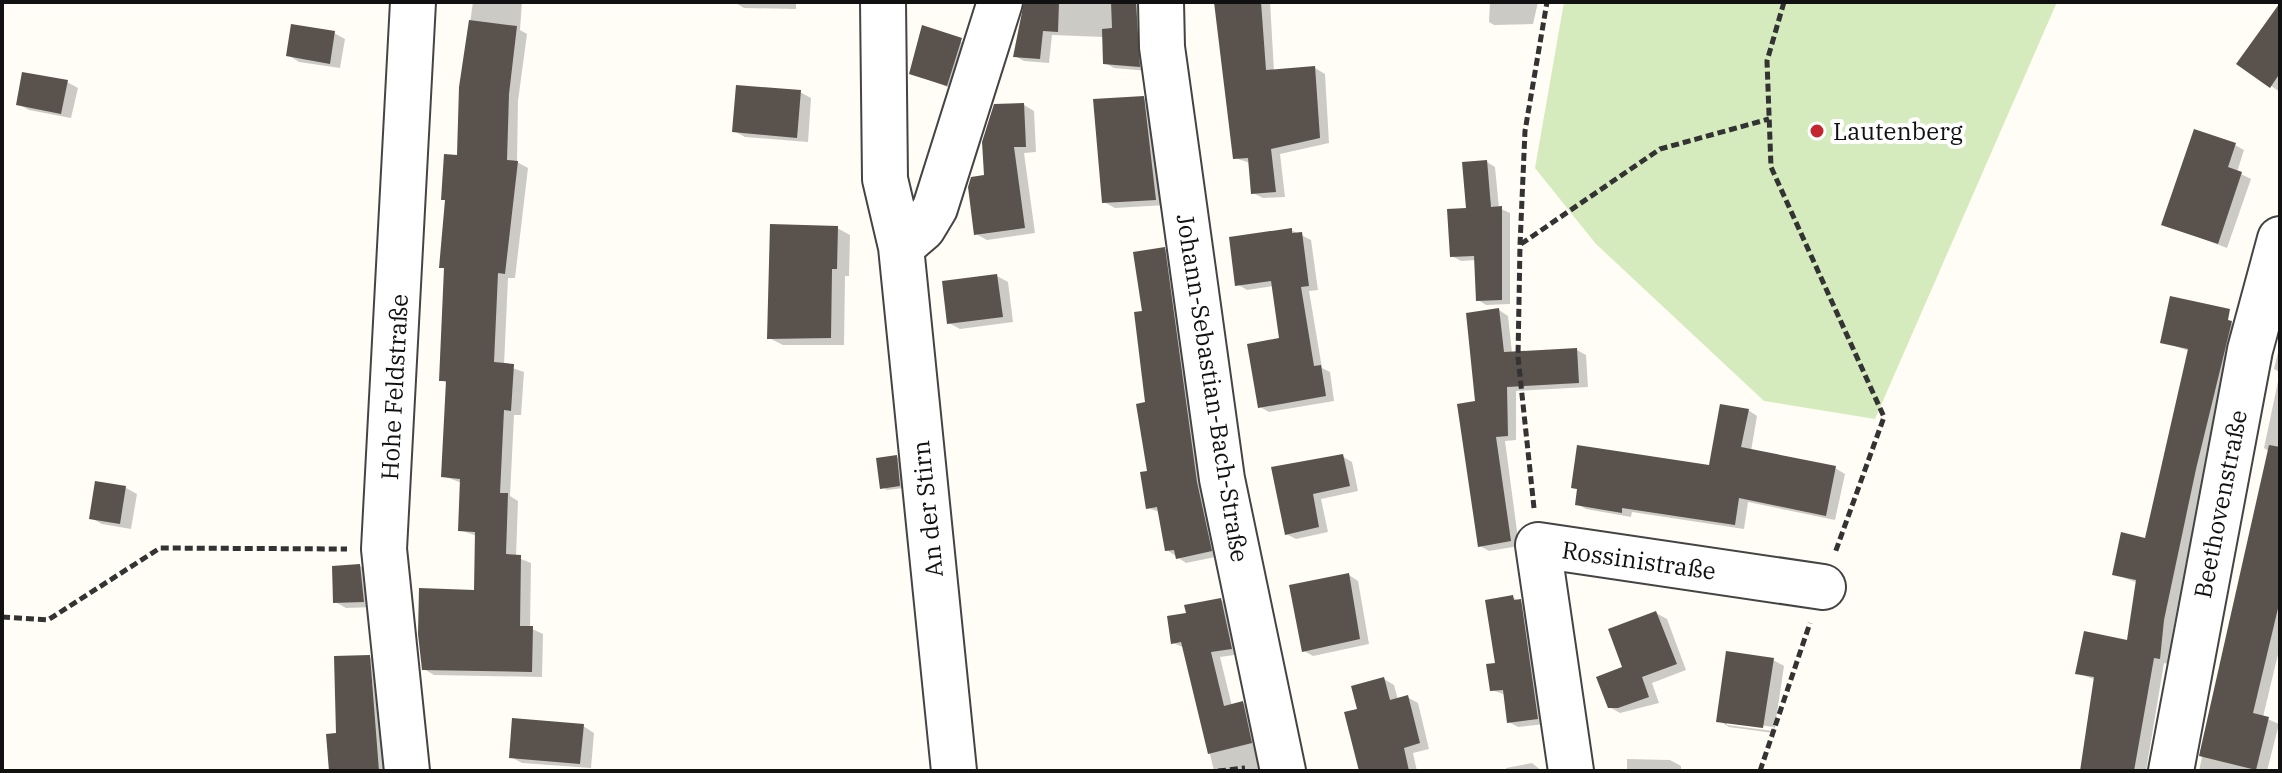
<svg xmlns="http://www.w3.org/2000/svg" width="2282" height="773" font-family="'IBM Plex Serif',serif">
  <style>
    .grass { fill: #d5ebbd }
    .shadow { fill: #0003; fill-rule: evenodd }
    .building { fill: #5a524d }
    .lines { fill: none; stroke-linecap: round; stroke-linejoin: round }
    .minor-casing { stroke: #444; stroke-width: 48 }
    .path { stroke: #333; stroke-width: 5; stroke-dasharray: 8 4; stroke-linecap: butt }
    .minor { stroke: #fff; stroke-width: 44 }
    .poi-dot { fill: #c4262e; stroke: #fff; stroke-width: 3 }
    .labels { text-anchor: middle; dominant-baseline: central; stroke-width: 8; stroke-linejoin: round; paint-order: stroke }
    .poi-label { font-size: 24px; fill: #111; stroke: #fff; text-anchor: start }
    .street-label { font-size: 24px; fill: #111; stroke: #fff }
  </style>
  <rect width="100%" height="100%" fill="#fffdf5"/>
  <path class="grass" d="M1564,2H2057L1875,419L1764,401L1596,244L1535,168Z"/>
  <path class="shadow" d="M473,2H522L520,30L527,34L518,101L517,162L528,168L515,278H508L504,365L524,372L521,415H514L510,496L518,501L516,557L531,563L530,628L543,634L542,677L434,675L424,669L476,592L477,536L460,530L462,483L443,476L448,384L441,380L446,270L442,267L447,201L443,199L459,157L461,87Z
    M734,2H796V9L744,8Z
    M1026,2H1146L1148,71L1114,68L1105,63L1104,37L1052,35L1049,63L1024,61L1015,56Z
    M1216,2H1270L1274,71L1315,68L1325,74L1329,143L1280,154L1285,197L1263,198L1253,193L1250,163L1235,158Z
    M1490,2H1538L1533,24L1494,25L1489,22Z
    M2280,2V92L2238,63Z
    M923,27L972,46L958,91L911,73Z
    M334,33L345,39L340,68L299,62L288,55Z
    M67,82L78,88L71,118L29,110L18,104Z
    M800,92L811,98L808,142L745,137L734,131Z
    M1143,98L1154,104L1166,205L1115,208L1104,202Z
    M1024,105L1034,111L1036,152L1024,153L1035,233L987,240L976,234L986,177Z
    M2235,145L2244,150L2237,172L2251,179L2227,248L2164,224Z
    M1487,162L1495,167L1499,208L1510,213V304L1486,305L1478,300L1476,260L1461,261L1452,256Z
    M837,228L850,235L849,276H845L844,345H783L769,338Z
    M1291,230L1311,240L1318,290L1309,291L1322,368L1330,372L1334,401L1269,412L1260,407L1281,340L1273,286L1247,290L1237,284Z
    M1164,249L1173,254L1220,556L1186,563L1167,550L1160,512L1148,508L1144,313Z
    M997,276L1008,282L1013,322L960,329L949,323Z
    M1499,310L1508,316L1512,353L1577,350L1586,355L1588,387L1516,391V440L1505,441L1519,546L1489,551L1480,546L1477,403Z
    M2231,323L2241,329L2205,475L2174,626L2169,664L2164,663L2146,771H2082L2096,680L2077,673L2128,642L2138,583L2114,574L2147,540L2189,351L2163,342Z
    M2280,344V646L2263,717L2279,724L2267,771H2199L2270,452L2264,448L2280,372L2274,369Z
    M1748,410L1757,416L1751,451L1835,468L1845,474L1835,520L1748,502L1744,529L1632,512L1631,517L1586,509L1577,504L1579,490L1573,487L1710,468Z
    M1342,456L1352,462L1358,491L1321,499L1328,532L1296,539L1286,534L1273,468Z
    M897,457L901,460L904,488L887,490L882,487Z
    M96,483L126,488L137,494L131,529L102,524L91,518Z
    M360,566L371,573L374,607L346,608L335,602Z
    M1349,575L1358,581L1369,644L1313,656L1304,651Z
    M1512,597L1529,607L1546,724L1518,727L1509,722L1506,695L1492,690Z
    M1221,600L1231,606L1241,654L1220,657L1232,706L1243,703L1253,709L1266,771H1214L1185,648L1173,643L1188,615Z
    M1656,613L1667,619L1686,670L1652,683L1659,703L1620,713L1609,707L1625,669Z
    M369,657L379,662L388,771H332L338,735Z
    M1773,660L1784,666L1774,733L1729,727L1718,720ZM1727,721L1774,727L1773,731L1727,725Z
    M1384,679L1394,685L1398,700L1407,697L1418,703L1429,749L1413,753L1417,771H1360L1359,710Z
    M583,726L594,733L591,768L522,763L511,757Z
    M1627,759L1670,760L1681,766V771H1627Z
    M1532,763L1542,771H1506V768Z"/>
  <path class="building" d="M1024,2H1059L1058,32L1043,31L1040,59L1013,57Z
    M1111,2H1136L1140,67L1103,64L1102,29L1112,28Z
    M1214,2H1261L1266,70L1315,66L1320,138L1271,149L1276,192L1251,194L1248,158L1233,159Z
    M2280,3V73L2270,88L2236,64Z
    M469,20L517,26L509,94L507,160L518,161L505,274L498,273L494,362L514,364L511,411L504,410L500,493H508L506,554L521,555L520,626H533L532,672L422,670L418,634L419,588L474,590L475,532L458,531L460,479L441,477L446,381H439L444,268H439L445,200H441L444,154L457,155L459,87Z
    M291,24L335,31L330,64L286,56Z
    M922,25L962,38L947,86L909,74Z
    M22,72L68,80L61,114L16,105Z
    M736,85L801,90L797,138L732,132Z
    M1144,96L1156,200L1102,203L1093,99Z
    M1024,103L1026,147H1014L1025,228L974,235L968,187L971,177L984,175L982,142L994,104Z
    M2194,129L2236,143L2228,167L2242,172L2218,244L2161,225Z
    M1487,160L1491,207L1502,206V300L1476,301L1474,256L1450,257L1447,209L1466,208L1462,162Z
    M770,224L838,226L837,269H832L831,338L767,339Z
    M1292,228V233L1302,232L1309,286L1301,287L1314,366L1321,365L1326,396L1258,408L1247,344L1279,338L1271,281L1235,286L1229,237Z
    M1165,247L1197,482L1212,551L1176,559L1174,550L1165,551L1157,507L1146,509L1140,472L1147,471L1136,404L1145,402L1134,312L1142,311L1133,252Z
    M997,274L1003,317L947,324L942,281Z
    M2170,296L2230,309L2228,320L2232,321L2196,469L2164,620L2160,659L2154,658L2134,771H2080L2094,677L2075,674L2084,631L2127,640L2136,580L2112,575L2121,532L2145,538L2188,349L2160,343Z
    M1499,308L1504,352L1577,348L1579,383L1507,387L1508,436L1496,437L1511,541L1478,547L1457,404L1475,401L1466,313Z
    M1720,404L1749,409L1741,447L1836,466L1826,516L1739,498L1735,525L1622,508V513L1575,505L1577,489L1571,488L1577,445L1709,465Z
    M2269,445L2280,447V600L2253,713L2269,717L2256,770L2199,756Z
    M1343,454L1350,486L1313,494L1319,527L1285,535L1271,467Z
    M897,455L900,486L880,489L876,458Z
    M95,481L126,486L120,524L89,519Z
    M360,564L364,602L333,603L332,566Z
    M1349,573L1360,639L1302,652L1289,585Z
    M1513,595L1514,600L1521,599L1538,719L1507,723L1503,690L1490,691L1486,664L1495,663L1485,600Z
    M1221,598L1232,649L1211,652L1224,706L1243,701L1252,743L1208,754L1181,642L1171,644L1167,616L1186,613L1184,605Z
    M1656,611L1677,664L1642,677L1649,697L1618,708H1608L1596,677L1622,667L1608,629Z
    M1726,651L1774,658L1763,728L1716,722Z
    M370,655L379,771H329L326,734L336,733L334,656Z
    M1384,677L1390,700L1408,695L1420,743L1404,748L1409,771H1359L1344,712L1357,709L1351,686Z
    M512,718L584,724L580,764L509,758Z"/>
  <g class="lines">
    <g class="minor-casing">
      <path id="minor" d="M883,2L885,179L901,247L954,771
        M1161,2L1162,47L1222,479L1283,771
        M901,247L923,228L935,208L1000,2
        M407,771L384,549L413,2
        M1571,771L1538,545L1823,587
        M2171,771L2250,350L2280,239"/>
    </g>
    <path class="path" d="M1784,2L1767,61L1771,167L1884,417L1835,553
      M1521,244L1660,149L1769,119
      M1534,508L1518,357L1520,245L1525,131L1547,2
      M2,617L48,620L160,548L347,549
      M1218,771L1245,768
      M1760,771L1810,623"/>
    <use href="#minor" class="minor"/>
  </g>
  <circle class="poi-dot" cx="1817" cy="131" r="8"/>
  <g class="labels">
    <g class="poi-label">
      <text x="1833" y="131">Lautenberg</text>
    </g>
    <g class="street-label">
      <text transform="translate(394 387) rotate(-87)">Hohe Feldstraße</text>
      <text transform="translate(1213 388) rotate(81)">Johann-Sebastian-Bach-Straße</text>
      <text transform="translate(2220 504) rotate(-79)">Beethovenstraße</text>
      <text transform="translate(927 509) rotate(-96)">An der Stirn</text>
      <text transform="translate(1639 560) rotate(8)">Rossinistraße</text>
    </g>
  </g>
  <rect width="2282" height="773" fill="none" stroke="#111111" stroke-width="8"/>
</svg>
